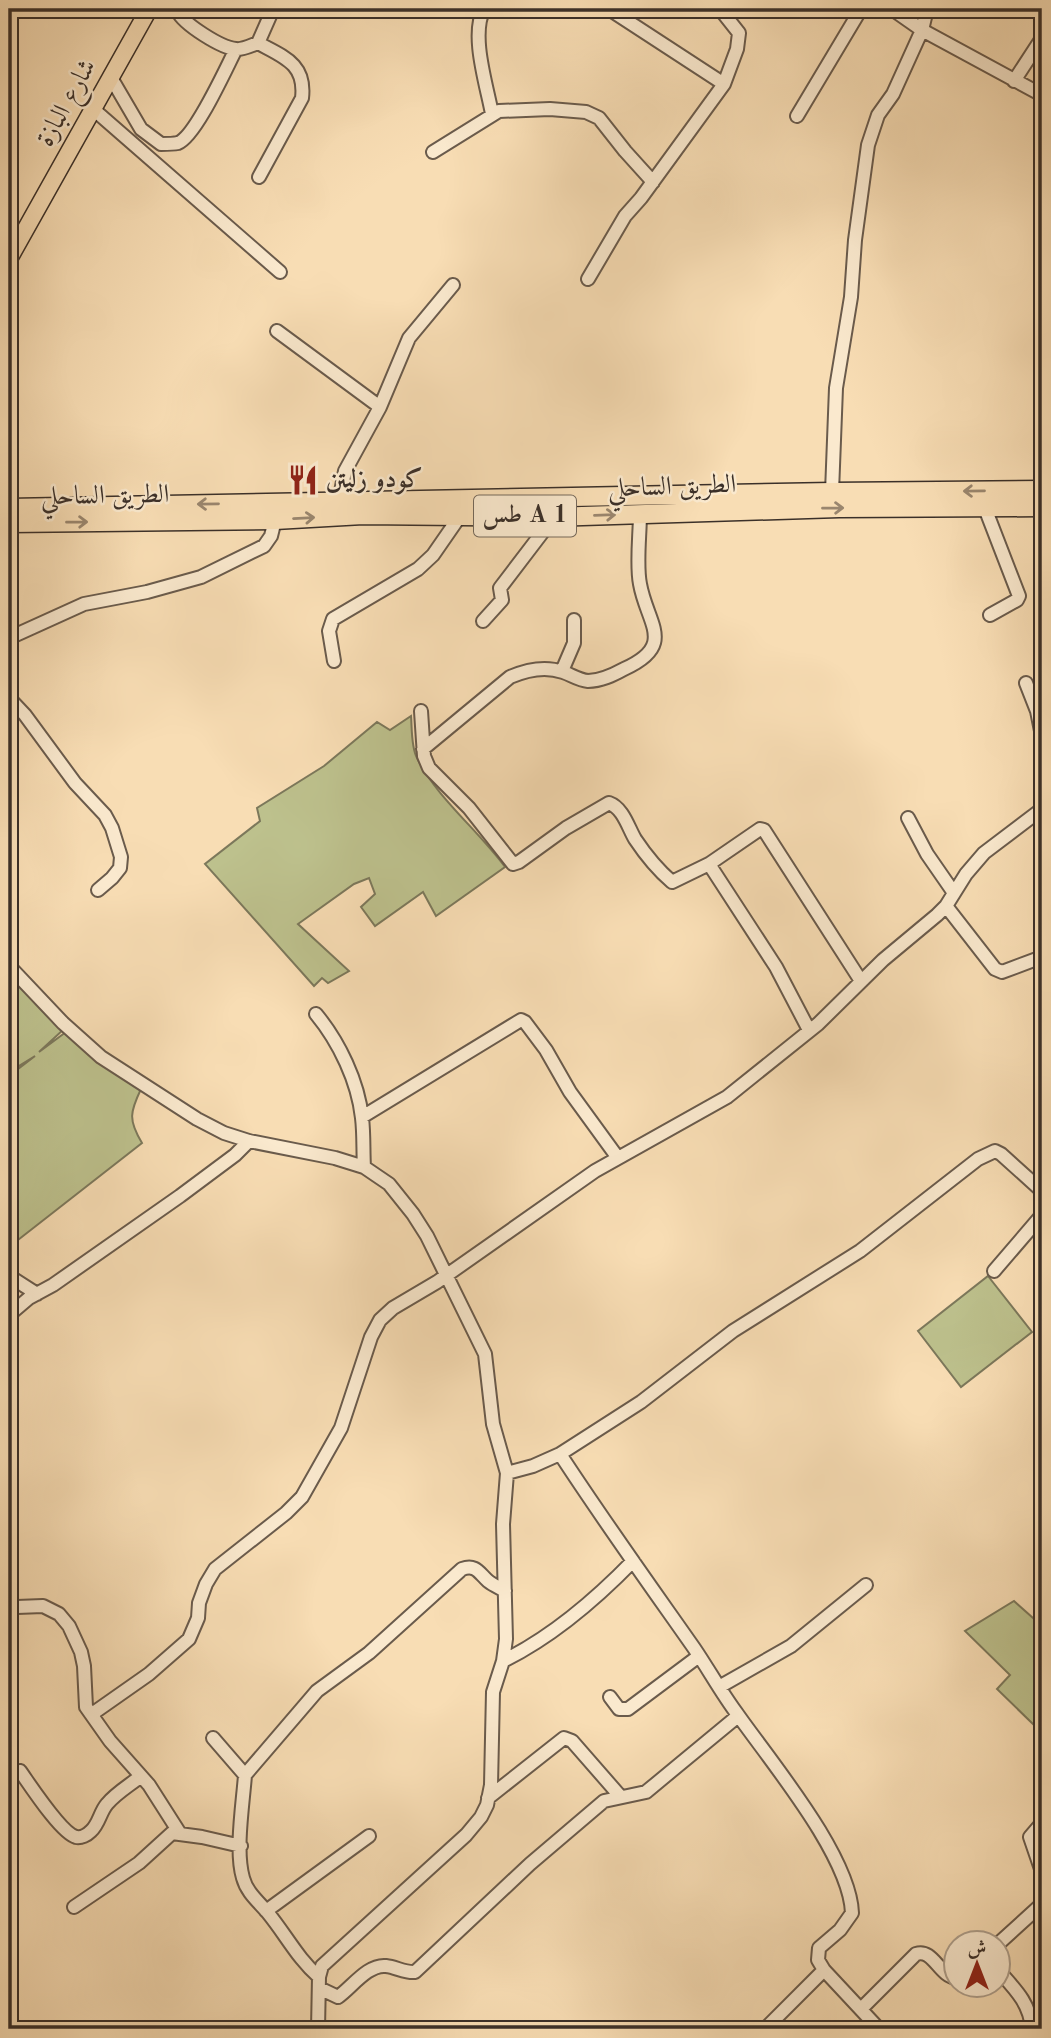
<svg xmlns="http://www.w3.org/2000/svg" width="1051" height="2038" font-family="'Old Standard TT',Amiri,serif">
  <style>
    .green { fill: #bdc18d; stroke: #7c785b; stroke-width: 2 }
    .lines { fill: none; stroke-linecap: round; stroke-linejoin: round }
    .minor-casing { stroke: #6a5b4c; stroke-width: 16 }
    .major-casing { stroke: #3b3029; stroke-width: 19 }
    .highway-casing { stroke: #3b3029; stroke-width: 21 }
    .minor { stroke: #fae9ce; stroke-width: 12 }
    .major { stroke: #f8ddb4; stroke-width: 16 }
    .highway { stroke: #f8ddb4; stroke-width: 18 }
    .oneway { stroke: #9a866e }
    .labels { text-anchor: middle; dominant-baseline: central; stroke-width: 5; stroke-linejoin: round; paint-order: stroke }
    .shield { fill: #fae9ce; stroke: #74685a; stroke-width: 2 }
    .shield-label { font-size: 24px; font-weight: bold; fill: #3b3029 }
    .street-label { font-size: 26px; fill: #3b3029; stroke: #fae9ce }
    .poi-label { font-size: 26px; font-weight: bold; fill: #3b3029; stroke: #fae9ce; text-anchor: start }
  </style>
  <rect width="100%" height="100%" fill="#f8ddb4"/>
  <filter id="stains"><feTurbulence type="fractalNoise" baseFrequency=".00286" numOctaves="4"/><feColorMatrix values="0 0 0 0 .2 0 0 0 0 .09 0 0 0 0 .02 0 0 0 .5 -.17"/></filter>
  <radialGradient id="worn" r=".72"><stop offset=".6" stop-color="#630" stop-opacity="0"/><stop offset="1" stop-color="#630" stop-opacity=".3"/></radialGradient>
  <path class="green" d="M411,716C412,728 411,747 417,758C437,798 479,831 505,867L436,916L423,892L375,926L361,907L375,894L369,878L354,884L298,924L349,971L328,983L322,978L314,986L205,864L260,821L257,808L324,766L377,722L390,730Z
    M9,972L64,1029L39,1052L66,1032L141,1089C130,1112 128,1120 142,1143L9,1247V1076L35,1056L9,1072Z
    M988,1276L1032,1332L961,1387L918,1331Z
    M1014,1601L1042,1626V1716L1034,1725L997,1689L1010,1675L965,1631Z"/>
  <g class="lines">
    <g class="minor-casing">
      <path id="minor" d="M171,9L178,12C184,24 221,48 236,49C242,50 252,45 258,43C284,57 306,64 302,98L259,177
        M484,9C470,35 487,86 492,114
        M609,9L724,84
        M892,9L922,30L1042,95
        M258,43L273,9
        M110,76L141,129L161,144C166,144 173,144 178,143C196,136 226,68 236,49
        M1014,81L1042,38
        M92,108L280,272
        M797,116L861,9
        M433,152L499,111L550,109L586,112L599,118L625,151L653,182
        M588,279L625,216L641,198L724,84L737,49L739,33L720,9
        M277,331L380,407
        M832,492L836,388L851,297L855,240L868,145L878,115L893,94L922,30L927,9
        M339,502L345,471L380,407L409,338L453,285
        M985,508L1019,596L1017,600L990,615
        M483,621L502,600L500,588L545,529L551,512
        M9,638L84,604L147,592L201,577L264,546L271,536L275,520
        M334,661L329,631L333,619L418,569L433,555L460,516
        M562,671L574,643V620
        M1026,683L1037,711L1042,736
        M9,698L25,715L75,783L105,815L112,828L121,857L120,868L112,878L98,890
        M421,711L424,756L429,768L469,808L513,864L519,862L566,828L609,803C623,808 628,827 635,839C645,854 658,870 672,882L709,864L760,829L764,830L861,981
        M423,749L510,677C526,670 546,666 563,672C572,675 578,680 588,681C601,681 613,675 624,669C677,645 647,624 640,584C636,564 640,535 640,513
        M908,818L927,854L954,893
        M709,864L776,967L809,1030
        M946,906L995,969L1002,972L1042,957
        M9,966L63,1023L101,1057L197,1119L224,1133L249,1141L335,1158L364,1167L389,1184L413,1214L427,1236L485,1354L493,1424L507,1473L533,1466L560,1454C603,1520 649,1584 694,1648C709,1670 722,1694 738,1715C771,1762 850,1856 852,1913L840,1930L819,1948L818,1960L824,1970L879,2029
        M316,1014C339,1042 358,1081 362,1118C364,1134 363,1151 364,1167
        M362,1117L521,1020L525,1022L546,1050L570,1092L618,1158
        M994,1271L1042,1215
        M9,1276L37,1294
        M9,1315L29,1298L53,1285L180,1196L235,1155L249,1141
        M560,1454L641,1402L733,1331L860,1251L978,1159L995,1151L1001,1154L1042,1191
        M9,1609L17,1607L43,1606L59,1614L69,1626L81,1652L84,1666L86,1707L110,1741L149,1785L179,1832
        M503,1661C552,1637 596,1599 633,1561
        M719,1687L791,1646L866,1585
        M610,1697L619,1709H628L699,1656
        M92,1714L149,1674L189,1639L198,1618L199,1603L206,1584L215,1569L286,1513L302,1497L341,1428L371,1337L380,1320L393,1308L437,1282L595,1171L727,1097L818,1024L883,960L937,915L946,906L966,874L984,853L1042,809
        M213,1738L245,1775C243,1803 235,1851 243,1878C247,1893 259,1902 268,1913C286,1935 298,1959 319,1977
        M20,1771C30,1785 61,1833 76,1837C81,1838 87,1835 91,1831C99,1824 100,1812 107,1804C116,1793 130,1785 141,1776
        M245,1775L317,1691L369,1653L462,1569C476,1564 479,1573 488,1581C493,1585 500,1588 505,1591
        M488,1798L564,1738L572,1741L620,1796
        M1042,1823L1030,1837L1042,1872
        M74,1907L139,1863L172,1833L202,1837L241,1846
        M266,1911L369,1836
        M998,1944L1042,1904
        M998,1970C1015,1989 1030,2003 1032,2029
        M319,1988L338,1997C352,1987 368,1964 386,1966C396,1967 405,1973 415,1972L530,1864L604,1801L646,1792L738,1716
        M861,2009L916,1954C933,1948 939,1976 956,1978
        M318,2029L319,1977L322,1966L466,1835L481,1817L487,1805L491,1785L493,1692L503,1661L506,1639L503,1524L507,1473
        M765,2029L824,1970"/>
    </g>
    <g class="major-casing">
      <path id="major" d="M9,259L149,9"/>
    </g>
    <g class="highway-casing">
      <path id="highway" d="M9,508L832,492L1042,490
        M9,523L275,520L363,515L551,517L839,508L1042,507"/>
    </g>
    <use href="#minor" class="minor"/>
    <use href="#major" class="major"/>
    <use href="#highway" class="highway"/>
  </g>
  <defs><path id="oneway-shaft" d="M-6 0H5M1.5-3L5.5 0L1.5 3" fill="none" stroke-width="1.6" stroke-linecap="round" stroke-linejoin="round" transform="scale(1.75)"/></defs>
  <g class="oneway">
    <use href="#oneway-shaft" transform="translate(974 491) rotate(179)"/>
    <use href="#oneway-shaft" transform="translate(208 504) rotate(179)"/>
    <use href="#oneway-shaft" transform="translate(833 508) rotate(-1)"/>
    <use href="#oneway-shaft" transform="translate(605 515) rotate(-2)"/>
    <use href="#oneway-shaft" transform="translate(304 518) rotate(-3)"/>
    <use href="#oneway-shaft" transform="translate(77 522) rotate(-1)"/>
  </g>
  <defs>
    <g id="restaurant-bare" transform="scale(2.415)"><path d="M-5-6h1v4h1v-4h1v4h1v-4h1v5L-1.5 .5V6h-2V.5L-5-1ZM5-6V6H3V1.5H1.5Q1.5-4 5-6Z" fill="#8f2418" stroke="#fae9ce" stroke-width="2.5" paint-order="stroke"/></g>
  </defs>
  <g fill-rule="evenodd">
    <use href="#restaurant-bare" x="303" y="480"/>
  </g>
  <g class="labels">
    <rect class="shield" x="474" y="495.5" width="102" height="41" rx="5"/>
    <g class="shield-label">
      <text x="525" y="516">طس A 1</text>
    </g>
    <g class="street-label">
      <text transform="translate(67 103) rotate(-61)">شارع البازة</text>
      <text transform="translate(672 487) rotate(-2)">الطريق الساحلي</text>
      <text transform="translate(105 496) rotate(-1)">الطريق الساحلي</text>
    </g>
    <g class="poi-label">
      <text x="326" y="480">كودو زليتن</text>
    </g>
  </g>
  <rect width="1051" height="2038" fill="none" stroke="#f8ddb4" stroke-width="35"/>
  <rect x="10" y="10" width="1030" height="2017" fill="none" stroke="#3b3029" stroke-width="3.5"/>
  <rect x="18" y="18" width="1016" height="2003" fill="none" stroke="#3b3029" stroke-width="2"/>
  <g transform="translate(977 1964)"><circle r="33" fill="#fae9ce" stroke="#ae9f8c" stroke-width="2"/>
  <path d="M0-5L12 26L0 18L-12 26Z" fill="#8f2418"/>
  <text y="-10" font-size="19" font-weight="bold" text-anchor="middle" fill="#3b3029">ش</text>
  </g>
  <rect width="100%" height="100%" filter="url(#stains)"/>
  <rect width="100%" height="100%" fill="url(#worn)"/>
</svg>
